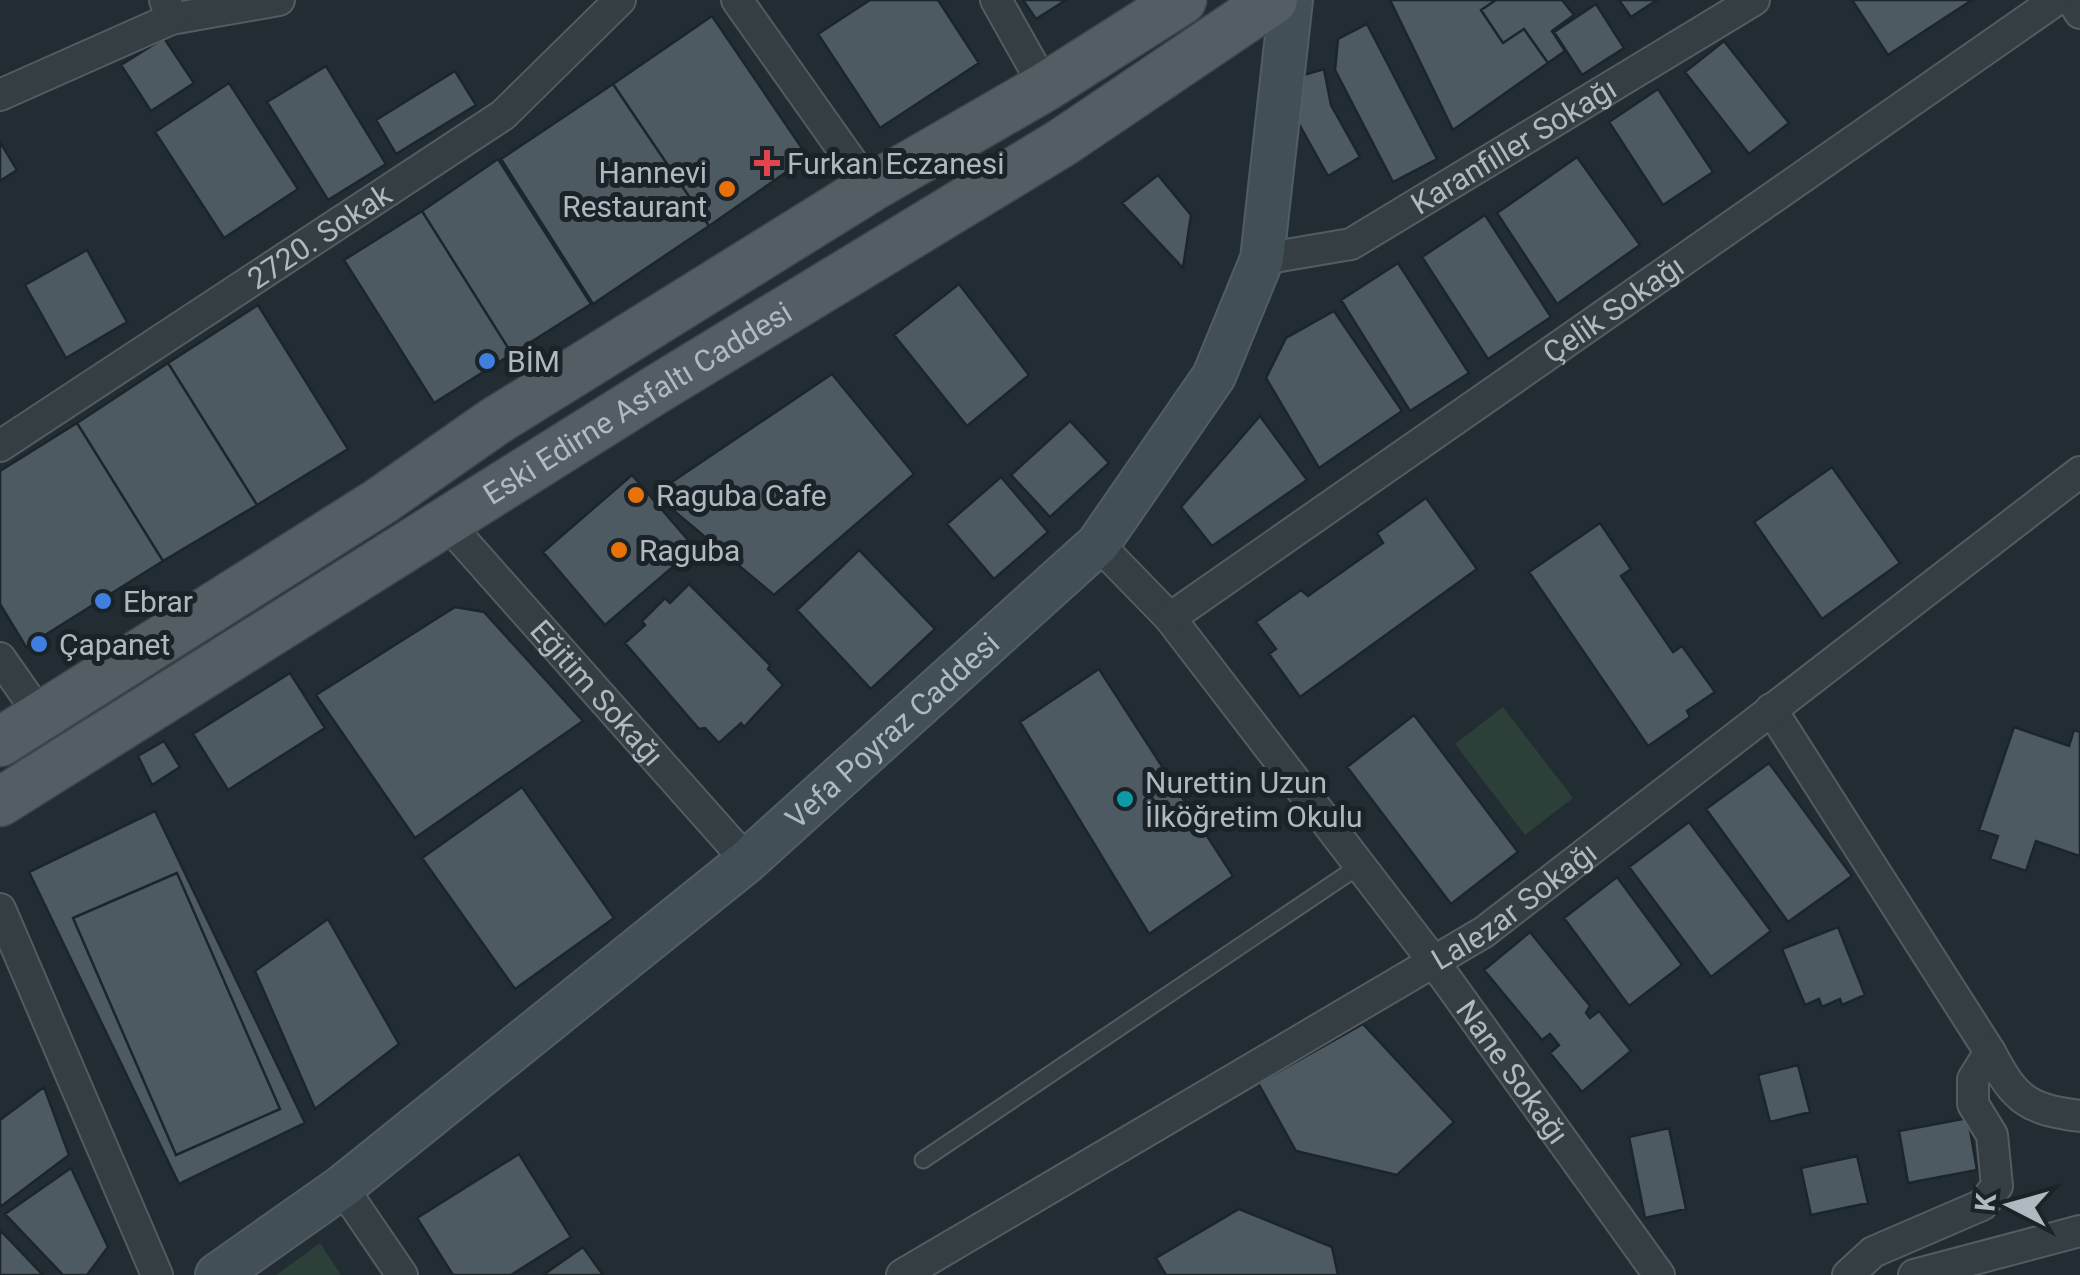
<svg xmlns="http://www.w3.org/2000/svg" width="2080" height="1275" font-family="Roboto,sans-serif">
  <style>
    .green { fill: #2c3f39 }
    .building { fill: #4d5a61; stroke: #1c252a; stroke-width: 2.5 }
    .lines { fill: none; stroke-linecap: round; stroke-linejoin: round }
    .lane-casing { stroke: #525c61; stroke-width: 19 }
    .street-casing { stroke: #525c61; stroke-width: 34 }
    .secondary-casing { stroke: #525c61; stroke-width: 46 }
    .primary-casing { stroke: #3e474d; stroke-width: 51 }
    .lane { stroke: #343e43; stroke-width: 15 }
    .street { stroke: #343e43; stroke-width: 30 }
    .secondary { stroke: #434f56; stroke-width: 42 }
    .primary { stroke: #525e63; stroke-width: 48 }
    .health-dot { fill: #e0444e; stroke: #1a2328; stroke-width: 4 }
    .food-dot { fill: #e8710a; stroke: #1a2328; stroke-width: 4 }
    .shop-dot { fill: #3f7fe0; stroke: #1a2328; stroke-width: 4 }
    .culture-dot { fill: #0f9aa8; stroke: #1a2328; stroke-width: 4 }
    .labels { text-anchor: middle; dominant-baseline: central; stroke-width: 10; stroke-linejoin: round; paint-order: stroke }
    .street-label { font-size: 30px; fill: #afbac0; stroke: #1a2328 }
    .poi-label { font-size: 30px; fill: #afbac0; stroke: #1a2328; text-anchor: start }
  </style>
  <rect width="100%" height="100%" fill="#212d32"/>
  <path class="green" d="M1503,707L1573,798L1525,835L1455,744Z
    M320,1243L341,1275H276Z"/>
  <path class="building" d="M870,0H938L979,63L880,128L818,34Z
    M1023,0H1066L1036,19Z
    M1390,0H1496L1481,10L1503,43L1524,29L1548,63L1453,130Z
    M1496,0H1562L1574,15L1552,31L1565,51L1548,63L1524,29L1503,43L1481,10Z
    M1619,0H1657L1631,17Z
    M1852,0H1972L1888,55Z
    M1596,4L1624,48L1582,75L1554,32Z
    M712,16L808,157L709,226L613,84Z
    M1367,24L1437,159L1393,182L1335,70L1338,39Z
    M164,38L194,83L151,111L121,65Z
    M1724,41L1789,123L1749,154L1685,72Z
    M326,66L386,164L328,200L267,102Z
    M1324,69L1331,105L1360,157L1328,176L1299,124L1297,77Z
    M455,71L476,105L396,154L376,120Z
    M229,83L298,189L224,238L155,132Z
    M613,84L709,226L593,304L501,159Z
    M1658,89L1713,172L1663,205L1609,122Z
    M0,142L17,170L0,181Z
    M1577,157L1640,245L1557,304L1497,213Z
    M498,159L591,304L512,354L422,211Z
    M1158,175L1191,215L1183,268L1122,203Z
    M422,211L512,354L434,403L344,260Z
    M1485,215L1551,317L1488,359L1422,257Z
    M87,250L127,322L66,358L25,285Z
    M1398,263L1469,373L1410,411L1341,300Z
    M959,284L1029,375L967,426L894,335Z
    M258,305L348,449L257,505L168,363Z
    M1334,311L1402,411L1319,468L1266,378L1286,338Z
    M168,363L257,505L163,561L77,423Z
    M832,374L914,474L774,595L654,494Z
    M1260,416L1307,480L1212,546L1181,507Z
    M1070,421L1109,463L1050,517L1011,475Z
    M77,423L163,561L26,647L0,604V471Z
    M1832,467L1900,563L1822,619L1754,522Z
    M632,475L695,548L605,625L543,552Z
    M1001,477L1048,532L994,579L947,524Z
    M1426,498L1477,569L1300,697L1269,654L1276,649L1256,622L1301,590L1308,596L1383,543L1377,533Z
    M1600,523L1631,569L1621,576L1673,652L1682,646L1715,692L1687,711L1690,717L1648,746L1529,572Z
    M859,550L935,629L871,689L797,610Z
    M689,584L770,665L768,669L783,685L744,727L741,723L719,743L705,728L699,729L625,643L645,625L642,621L665,598L670,603Z
    M455,607L484,612L583,721L415,838L316,695Z
    M1099,669L1233,876L1149,934L1020,722Z
    M290,673L325,728L228,790L193,734Z
    M1414,715L1518,852L1451,904L1347,767Z
    M2014,727L2069,746L2074,730L2080,732V856L2036,841L2026,871L1990,859L1998,836L1979,830Z
    M164,741L180,767L152,785L138,756Z
    M1769,763L1852,876L1788,922L1706,809Z
    M522,787L614,918L515,989L422,858Z
    M155,811L305,1123L179,1184L29,872Z
    M1689,822L1771,931L1711,977L1629,867Z
    M177,873L280,1109L176,1155L73,918Z
    M1617,877L1682,965L1629,1006L1564,918Z
    M328,919L399,1044L315,1109L255,971Z
    M1838,927L1865,995L1842,1005L1840,999L1822,1007L1819,999L1805,1005L1782,949Z
    M1530,932L1590,1006L1586,1013L1590,1018L1599,1011L1631,1051L1582,1092L1550,1053L1559,1045L1550,1034L1542,1040L1484,970Z
    M1363,1024L1454,1122L1397,1175L1296,1151L1258,1083Z
    M1798,1065L1810,1112L1770,1122L1758,1075Z
    M44,1087L69,1155L0,1207V1120Z
    M1968,1118L1977,1170L1908,1183L1899,1131Z
    M1669,1128L1686,1209L1645,1218L1629,1137Z
    M519,1154L571,1237L511,1275H453L417,1218Z
    M1857,1156L1868,1203L1811,1215L1801,1168Z
    M71,1168L108,1247L87,1275H63L5,1214Z
    M1239,1209L1332,1247L1338,1275H1166L1156,1258Z
    M0,1230L43,1275H0Z
    M583,1247L603,1275H543Z"/>
  <g class="lines">
    <g class="lane-casing">
      <path id="lane" d="M923,1160L1359,866"/>
    </g>
    <g class="street-casing">
      <g id="street">
        <path d="M737,0L870,188"/>
        <path d="M996,0L1045,87"/>
        <path d="M2072,0L2080,13"/>
        <path d="M171,19L279,0"/>
        <path d="M0,95L171,19L165,0"/>
        <path id="s1" d="M1262,259L1351,244L1754,0"/>
        <path id="s2" d="M0,446L503,115L620,0"/>
        <path id="s3" d="M446,522L747,861"/>
        <path id="s4" d="M1098,544L1170,618L1434,962L1659,1275"/>
        <path id="s5" d="M1170,618L2056,0"/>
        <path d="M0,658L40,715"/>
        <path d="M1771,709L1990,1052C2015,1100 2027,1109 2080,1116"/>
        <path d="M0,909L157,1275"/>
        <path d="M342,1187L402,1275"/>
        <path id="s6" d="M902,1275L1484,932L2080,472"/>
        <path d="M1848,1275L1873,1252L1982,1205L1997,1186L1992,1135L1973,1104V1079L1990,1052"/>
        <path d="M1914,1275L2080,1231"/>
      </g>
    </g>
    <g class="secondary-casing">
      <g id="secondary">
        <path id="s7" d="M217,1275L342,1187L747,861L1098,544L1214,376L1262,259L1291,0"/>
      </g>
    </g>
    <g class="primary-casing">
      <g id="primary">
        <path d="M0,742L381,501L494,422L870,188L1045,87L1182,0"/>
        <path id="s8" d="M0,802L657,389L1063,142L1273,0"/>
      </g>
    </g>
    <use href="#lane" class="lane"/>
    <use href="#street" class="street"/>
    <use href="#secondary" class="secondary"/>
    <use href="#primary" class="primary"/>
  </g>
  <path class="health-dot" d="M762 148h10v10h10v10h-10v10h-10v-10h-10v-10h10z"/>
  <g class="food-dot">
    <circle cx="727" cy="189" r="10"/>
    <circle cx="636" cy="495" r="10"/>
    <circle cx="619" cy="550" r="10"/>
  </g>
  <g class="shop-dot">
    <circle cx="487" cy="361" r="10"/>
    <circle cx="103" cy="601" r="10"/>
    <circle cx="39" cy="644" r="10"/>
  </g>
  <circle class="culture-dot" cx="1125" cy="799" r="10"/>
  <g class="labels">
    <g class="street-label">
      <text stroke="none"><textPath href="#s1" startOffset="280">Karanfiller Sokağı</textPath></text>
      <text stroke="none"><textPath href="#s2" startOffset="382">2720. Sokak</textPath></text>
      <text stroke="none"><textPath href="#s5" startOffset="540">Çelik Sokağı</textPath></text>
      <text stroke="none"><textPath href="#s8" startOffset="752">Eski Edirne Asfaltı Caddesi</textPath></text>
      <text stroke="none"><textPath href="#s3" startOffset="228">Eğitim Sokağı</textPath></text>
      <text stroke="none"><textPath href="#s7" startOffset="868">Vefa Poyraz Caddesi</textPath></text>
      <text stroke="none"><textPath href="#s6" startOffset="715">Lalezar Sokağı</textPath></text>
      <text stroke="none"><textPath href="#s4" startOffset="672">Nane Sokağı</textPath></text>
    </g>
    <g class="poi-label">
      <text x="787" y="163">Furkan Eczanesi</text>
      <text x="707" y="172" text-anchor="end">Hannevi<tspan x="707" dy="34">Restaurant</tspan></text>
      <text x="507" y="361">BİM</text>
      <text x="656" y="495">Raguba Cafe</text>
      <text x="639" y="550">Raguba</text>
      <text x="123" y="601">Ebrar</text>
      <text x="59" y="644">Çapanet</text>
      <text x="1145" y="782">Nurettin Uzun<tspan x="1145" dy="34">İlköğretim Okulu</tspan></text>
    </g>
  </g>
  <g transform="translate(2010 1205) rotate(276)" stroke="#1a2328" stroke-width="8" paint-order="stroke">
  <path d="M0-8L18 38L0 25L-18 38Z" fill="#afbac0"/>
  <text y="-15" font-size="28" font-weight="bold" text-anchor="middle" fill="#afbac0">K</text>
  </g>
</svg>
